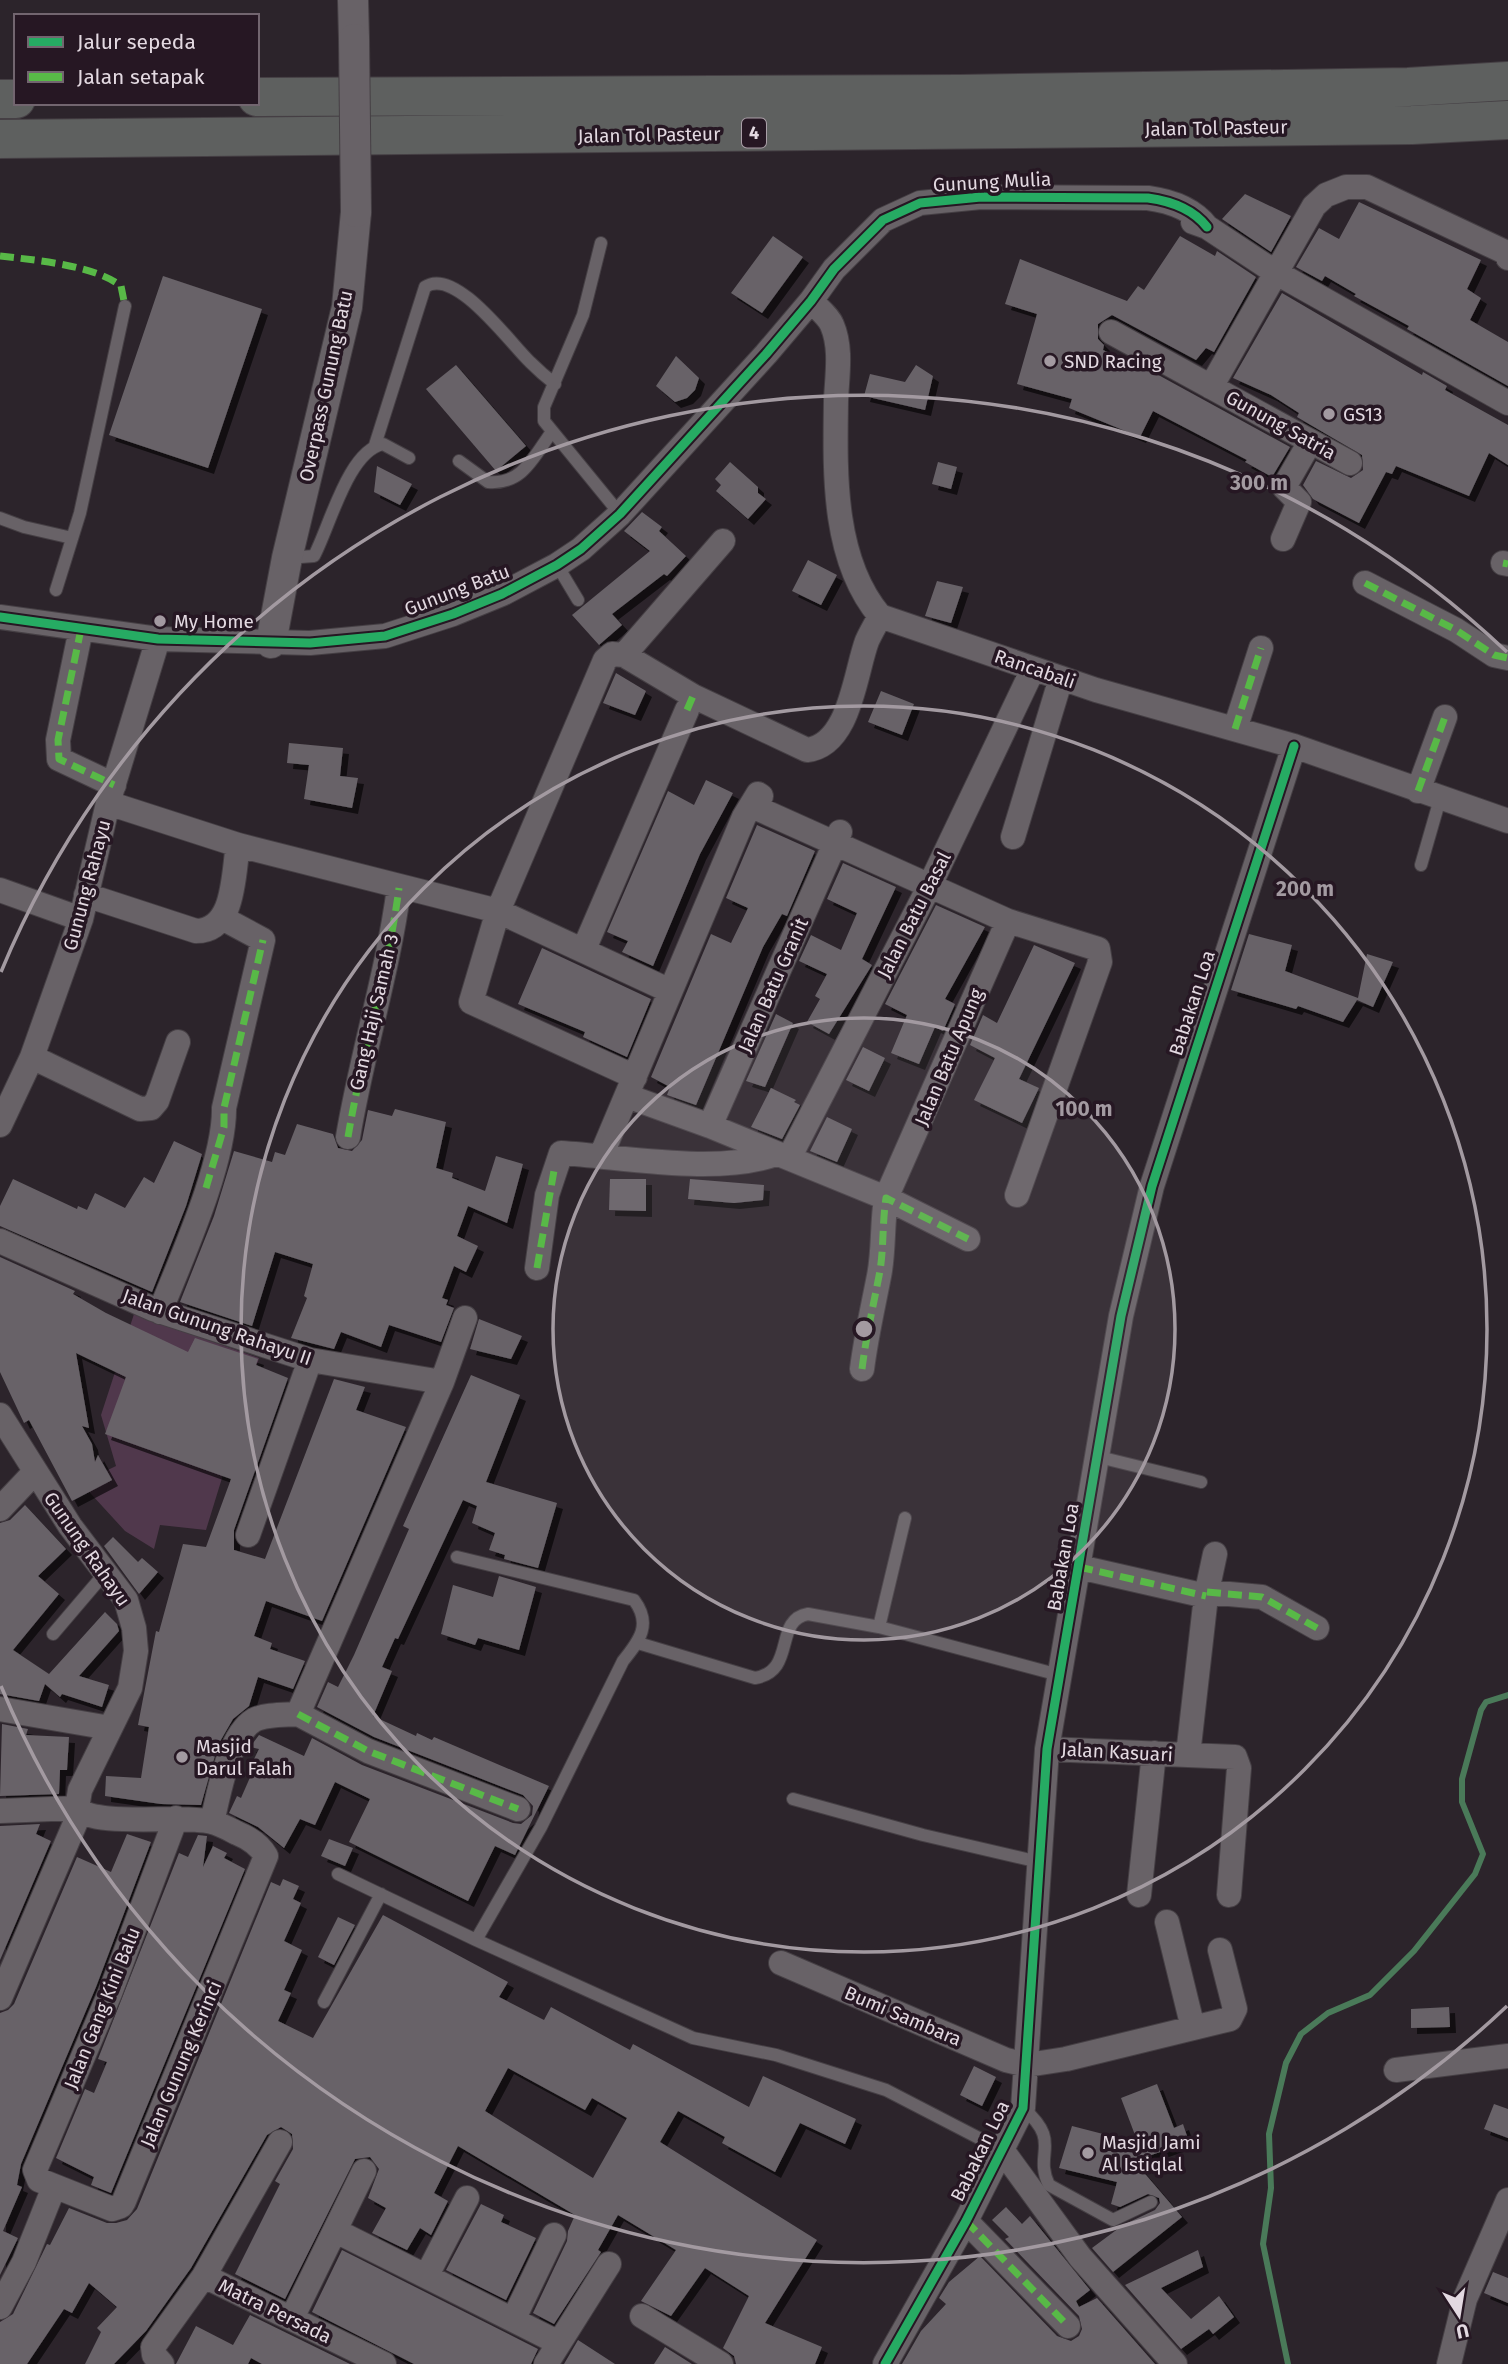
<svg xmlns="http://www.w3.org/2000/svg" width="1508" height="2364" font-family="'Fira Sans',sans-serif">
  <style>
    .green { fill: #50384c }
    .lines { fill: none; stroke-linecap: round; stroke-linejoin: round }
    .stream { stroke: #4a7a59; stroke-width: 6 }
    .building { fill: #686268; fill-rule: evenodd; filter: url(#shadow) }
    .service-casing { stroke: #453f44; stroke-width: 14 }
    .minor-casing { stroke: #453f44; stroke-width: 26 }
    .tertiary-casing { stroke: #453f44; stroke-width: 32 }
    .motorway-casing { stroke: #453f44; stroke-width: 40 }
    .service { stroke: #686267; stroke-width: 12 }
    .minor { stroke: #686267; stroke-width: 24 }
    .tertiary { stroke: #686267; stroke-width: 30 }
    .motorway { stroke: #5e605f; stroke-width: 38 }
    .tertiary-bridge-casing { stroke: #453f44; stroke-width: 32; stroke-linecap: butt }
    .tertiary-bridge { stroke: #686267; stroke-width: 30 }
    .quiet { stroke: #58b947; stroke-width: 7; stroke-dasharray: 14 7; stroke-linecap: butt }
    .cycleway-casing { stroke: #261723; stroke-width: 13 }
    .cycleway { stroke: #26ab63; stroke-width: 9 }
    .ring { fill: none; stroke: #a39aa1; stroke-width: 3.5 }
    .poi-dot { fill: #a39aa1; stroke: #261723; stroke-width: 2.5 }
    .labels { text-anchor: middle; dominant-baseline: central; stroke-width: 7; stroke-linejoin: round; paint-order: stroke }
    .shield { fill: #261723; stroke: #aa9fa8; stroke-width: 2 }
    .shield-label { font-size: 18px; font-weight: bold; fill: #e3d9e1 }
    .street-label { font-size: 19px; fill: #e3d9e1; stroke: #261723 }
    .poi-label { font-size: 19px; fill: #e3d9e1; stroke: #261723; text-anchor: start }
    .centre { fill: #a39aa1; stroke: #261723; stroke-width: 3.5 }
    .ring-label { font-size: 21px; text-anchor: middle; font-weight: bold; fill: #a39aa1; stroke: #261723; stroke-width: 7; stroke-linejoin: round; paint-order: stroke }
  </style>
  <defs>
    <filter id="shadow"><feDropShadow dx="6" dy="6" stdDeviation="0" flood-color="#0009"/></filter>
  </defs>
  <rect width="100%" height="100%" fill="#2c242b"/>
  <path class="green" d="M134,1314L259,1358L206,1530L160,1525L154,1549L125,1531L81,1483L116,1466L101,1415Z"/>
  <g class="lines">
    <path class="stream" d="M1288,2364L1263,2244L1271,2188L1269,2134L1286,2063L1301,2034L1328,2013L1370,1995L1414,1951L1475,1874L1483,1854L1462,1802V1779L1481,1710L1486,1702L1508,1695"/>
  </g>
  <path class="building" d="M1245,194L1291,216L1271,252L1222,219Z
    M1359,202L1481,260L1467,289L1481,298L1470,320L1508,342V386L1407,329L1409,326L1354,296L1356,294L1325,276L1322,281L1296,267L1319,228L1339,239Z
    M773,236L803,257L762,313L731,293Z
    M1180,236L1215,256L1217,251L1256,277L1214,352L1206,348L1196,360L1112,315L1098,324V339L1104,345L1103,350L1130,362L1131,360L1290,447L1272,477L1245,462L1247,460L1153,411L1140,437L1069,408L1072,399L1017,384L1037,314L1005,304L1020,259L1127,301L1138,286L1144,290Z
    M163,276L262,309L208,468L109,435Z
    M1282,293L1422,375L1423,372L1447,386L1445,390L1508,425V465L1489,453L1469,496L1396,466L1392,474L1386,472L1359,523L1313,499L1303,485L1316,461L1351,478L1363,470L1362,455L1297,417L1299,413L1271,395L1233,378Z
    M676,356L699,378L695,390L687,398L675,402L656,386Z
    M456,365L526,446L496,471L426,389Z
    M916,365L933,376L925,410L864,396L870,374L905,382Z
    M730,462L758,487V493L766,499L748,519L716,491L721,485L715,479Z
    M938,462L957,467L951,489L932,484Z
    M377,466L412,484L400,505L374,492Z
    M642,512L662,527L659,531L686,556L667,576L664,574L612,614L622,625L599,645L572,615L650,551L624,531Z
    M808,560L837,575L821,605L792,591Z
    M937,581L963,587L951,623L925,616Z
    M616,673L646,691L635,715L603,703Z
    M881,691L914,704L902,735L868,722Z
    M289,743L343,748L340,776L358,778L352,808L304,799L309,765L287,763Z
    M706,780L733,793L700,854L653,966L622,952L628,941L607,932L668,791L694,805Z
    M757,825L815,851L787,916L782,914L763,947L696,1105L667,1095L670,1087L651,1077L711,934L731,943L748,908L726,898Z
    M843,863L896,887L862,959L872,965L829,1034L807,1022L820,999L815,996L827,974L799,961L811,935L841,950L857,913L827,899Z
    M936,905L985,927L945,999L955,1004L943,1031L935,1027L919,1064L891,1053L907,1015L885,1004Z
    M1249,934L1292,945L1285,971L1358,998L1367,954L1393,962L1373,1007L1357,1000L1343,1022L1298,1006L1296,1009L1231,990Z
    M1034,945L1075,963L1019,1079L1039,1088L1022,1123L974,1100L995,1058L970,1045L983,1015L997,1023Z
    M542,948L651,999L627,1057L583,1037L585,1032L518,1004Z
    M776,1014L793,1023L765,1087L746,1081Z
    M863,1047L885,1058L869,1091L846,1080Z
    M771,1088L796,1100L794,1102L800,1105L782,1139L751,1127Z
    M395,1109L446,1122L436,1168L453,1173L452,1178L485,1191L496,1156L523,1164L507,1223L468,1206L457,1236L478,1246L466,1272L454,1266L442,1298L448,1300L446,1305L454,1308L441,1342L389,1325L381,1347L341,1332L334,1349L291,1338L307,1298L304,1296L313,1264L275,1252L252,1326L180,1302L214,1216L234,1151L272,1162L275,1152L285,1155L297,1124L333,1134L338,1148L352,1151L362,1140L368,1110L392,1116Z
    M827,1117L852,1129L837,1162L810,1151Z
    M174,1141L202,1154L186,1206L152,1292L0,1226V1206L13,1179L77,1209L78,1206L87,1210L95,1193L125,1208L144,1177L154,1183Z
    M610,1179H646V1211L609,1210Z
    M690,1179L764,1185L763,1200L734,1203L688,1199Z
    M0,1257L75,1291L73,1294L106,1313L188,1352L195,1338L258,1359L256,1365L288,1378L234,1530V1550L265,1559L334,1379L365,1387L356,1410L406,1427L322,1621L266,1601L254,1636L272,1643L270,1649L305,1661L293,1689L258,1677L249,1706L233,1719L218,1745L201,1805L161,1804L105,1796L106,1776L141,1778L149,1727L138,1725L156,1631L159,1632L183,1544L206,1547L231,1479L105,1434L126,1377L76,1353L89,1428L82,1426L92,1444L95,1462L98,1455L112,1480L72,1501L29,1420L24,1423L0,1372Z
    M479,1319L522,1336L511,1359L470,1349Z
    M471,1375L520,1395L486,1482L557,1503L538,1568L504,1559L505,1555L489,1550L495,1533L472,1523L477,1506L463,1500L398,1639L395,1638L382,1667L392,1671L373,1716L416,1736L417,1733L432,1740L434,1737L549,1786L515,1855L495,1846L468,1901L349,1842L370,1799L335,1782L315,1825L300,1819L284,1848L258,1827L229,1813L237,1796L241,1798L255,1766L251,1765L259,1749L250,1747L259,1735L304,1756L312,1738L362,1765L513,1823L521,1824L532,1815L533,1806L523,1795L374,1737L317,1707L328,1682L338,1687L354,1655L409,1529L403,1526Z
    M25,1505L66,1549L38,1576L59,1594L13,1650L49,1674L105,1612L117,1624L119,1631L79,1676L109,1685L102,1707L62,1694L60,1697L45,1684L39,1701L0,1694V1523L10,1520Z
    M113,1537L138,1562L142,1558L158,1572L139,1594L104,1546Z
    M499,1576L536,1587L519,1650L478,1638L475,1645L441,1634L453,1585L493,1597Z
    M2,1724L28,1729L26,1735L69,1737L67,1770H60L59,1794L0,1796Z
    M40,1824L36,1834L51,1841L0,1960V1826Z
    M127,1834L151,1842L96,1987L21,2164L17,2185L22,2187L3,2231L18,2238L0,2275V2013L8,2010L14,2004L77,1857L111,1872Z
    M198,1835L207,1836L203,1867L213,1846L227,1853L224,1858L245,1869L111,2193L91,2185L94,2177L56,2158L85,2089L94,2093L107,2062L98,2059L179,1853L188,1857Z
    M329,1839L353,1848L345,1866L321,1856Z
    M283,1879L299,1886L293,1899L301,1903L284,1941L302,1950L284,1990L291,1993L278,2021L313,2038L383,1915L508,1982L499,1997L544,2020L551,2007L630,2050L633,2044L749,2107L763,2076L856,2119L845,2144L800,2123L775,2172L722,2143L725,2137L678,2111L660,2142L817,2240L765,2323L822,2347L815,2364H736L734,2356L723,2348L749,2296L705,2268L671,2316L641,2301L676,2250L618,2215L598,2250L601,2252L554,2324L533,2313L567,2241L568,2231L575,2215L458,2146L434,2193L448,2201L431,2235L420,2228L407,2250L372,2233L386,2208L368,2198L379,2169L370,2157L355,2159L285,2299L235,2274L280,2184L275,2181L293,2149L292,2134L281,2127L267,2135L191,2268L146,2331L114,2364H85L101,2332L97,2328L117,2307L89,2283L72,2313L64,2309L27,2364H0V2322L13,2314L47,2244L50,2245L69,2208L107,2223H116L127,2220L137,2209L271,1882L280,1886ZM508,2068L585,2110L592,2098L627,2118L593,2178L485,2111Z
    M338,1917L355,1925L334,1965L318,1957Z
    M1449,2007L1450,2027L1411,2028V2009Z
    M974,2066L996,2077L982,2106L960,2095Z
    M1157,2084L1174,2128L1183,2124L1189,2142L1134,2161L1182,2217L1113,2272L1092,2248L1123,2225L1155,2210L1160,2203L1159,2198L1148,2194L1120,2207L1111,2204L1117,2182L1059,2168L1072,2126L1138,2143L1121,2098Z
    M1494,2104L1508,2109V2138L1484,2129Z
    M481,2204L504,2215L501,2222L536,2238L506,2300L446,2270Z
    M1006,2207L1022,2224L1030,2216L1090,2290L1076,2301L1079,2307L1097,2298L1155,2364H902L921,2331L946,2304L939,2298L949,2282L980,2256L1057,2336L1071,2341L1079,2336L1082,2329L1079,2316L1005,2239L1009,2237L992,2220Z
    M342,2250L538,2349L531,2364H414L312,2312Z
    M1198,2250L1203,2267L1161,2288L1191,2319L1219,2296L1234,2317L1213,2334L1209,2329L1181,2349L1125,2285Z
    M1493,2272L1508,2278V2303L1484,2293Z
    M250,2315L350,2364H262L251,2358L248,2364H176L196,2326L233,2345Z
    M578,2340L615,2364H564Z
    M665,2347L692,2364H654Z"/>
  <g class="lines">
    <g class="service-casing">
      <path id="service" d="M601,243L583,315L544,407V421L620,514
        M375,445L425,287C455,266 510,343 530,362C538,370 546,377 555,384
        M459,461L488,482C522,485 533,458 551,433
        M0,518L24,527L72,538
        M287,558L314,556C330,526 348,451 383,444L409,458
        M557,565L578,600
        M56,590L80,513L125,306
        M1421,865L1440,799
        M1099,1457L1201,1482
        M457,1557L634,1600C652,1624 640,1640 623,1661L541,1827L476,1940
        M879,1627L905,1518
        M53,1634L105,1573
        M638,1643L755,1678C797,1671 773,1620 808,1614L879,1627L1059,1675
        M793,1799L923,1835L1039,1862
        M338,1874L476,1940L693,2038L776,2055L886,2090L1002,2150
        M324,2002L381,1894
        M1023,2108C1063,2143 1033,2152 1049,2185L1113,2220L1151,2202"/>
    </g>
    <g class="minor-casing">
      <path id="minor" d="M1193,222L1207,227L1275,272L1508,403
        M811,301C818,308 829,317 832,325C842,348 837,376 836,400C835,472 832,559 880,616L1096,690L1294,746L1508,821
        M1111,332L1350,463
        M1211,387L1314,206L1326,195L1346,187H1367L1507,253L1508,258
        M1283,539L1299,502L1284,487L1310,442
        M1503,563L1508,564
        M1365,583L1456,630L1494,655L1508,658
        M0,617L158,639L310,643L385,636L453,614L502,594L557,565L581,549L620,514L766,354L811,301L834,269L883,220L920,203L981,197L1148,198C1170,201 1193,209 1207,227
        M81,629L58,740L59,759L114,785
        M624,655L723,541
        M1235,729L1261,648
        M1418,791L1445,717
        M108,803L238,845L498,911L668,990
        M752,806L1008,921L1098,949L1100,962L1017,1195
        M1013,837L1061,678
        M0,890L81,919
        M86,895L196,931C235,931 233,875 238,845
        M584,949L687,710
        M32,1057L140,1109L151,1108L157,1101L178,1042
        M635,1077L471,1002L498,911L605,660L612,654L624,655L693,696L807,750C850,745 855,673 867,641C871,632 876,624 880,616
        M627,1096L710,1126L886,1198L1008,921
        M0,1125L32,1057L81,919L108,803L158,639
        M710,1126L840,832
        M348,1137C362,1053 388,972 399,888
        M601,1156L744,817L758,794L761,796
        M789,1158L929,887L1033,669
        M0,1241L153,1309L310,1360L442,1382
        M537,1268L547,1195L561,1153C625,1157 717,1175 776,1154
        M160,1312C181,1259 225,1163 224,1108L263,940L224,919
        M862,1369C866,1337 873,1307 879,1276C884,1252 882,1224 886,1198L968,1239
        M0,1415L70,1526L126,1600L134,1628L136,1651L130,1688L80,1790L77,1808
        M0,1509L34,1473
        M248,1535L310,1360
        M1079,1567L1206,1596
        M1207,1592L1262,1597L1317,1628
        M0,1709L110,1728
        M298,1714L442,1382L465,1318
        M298,1714L368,1751L518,1809
        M1047,1749L1235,1757L1239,1768L1229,1895
        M1188,1755L1206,1596L1215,1554
        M0,1811L77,1808C95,1828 181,1814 212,1822C220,1824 229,1829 237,1833C249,1838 259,1844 266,1856L124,2201L121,2206L112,2209L39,2180L35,2170L110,1993L176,1818
        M212,1822C219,1794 228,1736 254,1720C266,1714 285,1715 298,1714
        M1139,1895L1154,1753
        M1167,1922L1193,2028
        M781,1963L1006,2060L1027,2065L1066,2059L1230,2019L1235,2009L1220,1950
        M0,1998L80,1812
        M1396,2070L1508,2056
        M1002,2150L1080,2257L1175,2364
        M966,2221L1068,2326
        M336,2231L559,2343
        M427,2275L467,2198
        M204,2276L384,2364
        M0,2307L24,2262L54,2187
        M642,2316L721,2364
        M292,2318L364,2171
        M514,2318L554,2235
        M162,2364L154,2355L153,2347L204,2276L280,2142
        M546,2364L609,2264
        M885,2364L966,2221L1023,2108L1047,1749L1121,1316L1152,1186L1294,746
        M1449,2364L1465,2299L1508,2200"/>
    </g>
    <g class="tertiary-casing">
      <path id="tertiary" d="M353,0L354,39
        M271,643L287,558L347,307L356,212"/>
    </g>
    <g class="motorway-casing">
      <path id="motorway" d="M257,97L960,94L1408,87L1508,81
        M0,99H16
        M0,139L1412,125L1508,120"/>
    </g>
    <use href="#service" class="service"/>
    <use href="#minor" class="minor"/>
    <use href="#tertiary" class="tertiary"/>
    <use href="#motorway" class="motorway"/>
    <g class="tertiary-bridge-casing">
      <path id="tertiary-bridge" d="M354,39L356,212"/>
    </g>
    <use href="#tertiary-bridge" class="tertiary-bridge"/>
    <path class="quiet" d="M0,256C34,260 94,265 121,286L125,306
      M1503,563L1508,564
      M1365,583L1456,630L1494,655L1508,658
      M81,629L58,740L59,759L114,785
      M687,710L693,696
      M1235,729L1261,648
      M1418,791L1445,717
      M348,1137C362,1053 388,972 399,888
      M206,1188L224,1127V1108L263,940
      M537,1268L555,1165
      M862,1369C866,1337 873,1307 879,1276C884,1252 882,1224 886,1198L968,1239
      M1079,1567L1206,1596
      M1207,1592L1262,1597L1317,1628
      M298,1714L368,1751L518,1809
      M966,2221L1068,2326"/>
    <g class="cycleway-casing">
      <path id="cycleway" d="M0,617L158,639L310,643L385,636L453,614L502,594L557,565L581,549L620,514L766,354L811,301L834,269L883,220L920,203L981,197L1148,198C1170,201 1193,209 1207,227
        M885,2364L966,2221L1023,2108L1047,1749L1121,1316L1152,1186L1294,746"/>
    </g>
    <use href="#cycleway" class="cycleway"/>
  </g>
  <circle cx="864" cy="1329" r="311" fill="#a39aa1" fill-opacity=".12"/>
  <g class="ring">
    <circle cx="864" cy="1329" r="311"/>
    <circle cx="864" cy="1329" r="623"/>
    <path d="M1507 2006A934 934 0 0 1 1 1686M1 972A934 934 0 0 1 1507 652"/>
  </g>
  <g class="poi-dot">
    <circle cx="1050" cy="361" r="7"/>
    <circle cx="1329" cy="414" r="7"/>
    <circle cx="160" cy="621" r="7"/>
    <circle cx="182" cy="1757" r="7"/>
    <circle cx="1088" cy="2153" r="7"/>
  </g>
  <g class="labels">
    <rect class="shield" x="742" y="118.5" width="24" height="29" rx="5"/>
    <g class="shield-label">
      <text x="754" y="133">4</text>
    </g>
    <g class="street-label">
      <text transform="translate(1216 128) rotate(-1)">Jalan Tol Pasteur</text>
      <text transform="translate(649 135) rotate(-1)">Jalan Tol Pasteur</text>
      <text transform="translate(992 182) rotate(-3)">Gunung Mulia</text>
      <text transform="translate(326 386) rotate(-78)">Overpass Gunung Batu</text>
      <text transform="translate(1281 425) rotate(29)">Gunung Satria</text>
      <text transform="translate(457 590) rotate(-21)">Gunung Batu</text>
      <text transform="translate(1035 669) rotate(19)">Rancabali</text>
      <text transform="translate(87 885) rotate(-75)">Gunung Rahayu</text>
      <text transform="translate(914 915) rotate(-63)">Jalan Batu Basal</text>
      <text transform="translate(773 985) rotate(-66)">Jalan Batu Granit</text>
      <text transform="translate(1192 1003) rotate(-72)">Babakan Loa</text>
      <text transform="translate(374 1012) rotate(-77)">Gang Haji Samah 3</text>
      <text transform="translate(949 1057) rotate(-67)">Jalan Batu Apung</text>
      <text transform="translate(217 1327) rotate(19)">Jalan Gunung Rahayu II</text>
      <text transform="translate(87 1549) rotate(55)">Gunung Rahayu</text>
      <text transform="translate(1063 1557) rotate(-80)">Babakan Loa</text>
      <text transform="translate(1117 1752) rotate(3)">Jalan Kasuari</text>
      <text transform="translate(102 2008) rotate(-68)">Jalan Gang Kini Balu</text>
      <text transform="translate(903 2016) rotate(23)">Bumi Sambara</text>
      <text transform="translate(181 2064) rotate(-67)">Jalan Gunung Kerinci</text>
      <text transform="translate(980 2151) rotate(-64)">Babakan Loa</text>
      <text transform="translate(275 2311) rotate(26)">Matra Persada</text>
    </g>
    <g class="poi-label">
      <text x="1064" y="361">SND Racing</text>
      <text x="1343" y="414">GS13</text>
      <text x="174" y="621">My Home</text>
      <text x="196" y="1746">Masjid<tspan x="196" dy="22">Darul Falah</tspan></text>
      <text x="1102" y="2142">Masjid Jami<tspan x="1102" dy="22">Al Istiqlal</tspan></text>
    </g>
  </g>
  <circle cx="864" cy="1329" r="10" class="centre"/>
  <g class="ring-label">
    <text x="1259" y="490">300 m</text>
    <text x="1305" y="896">200 m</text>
    <text x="1084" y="1116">100 m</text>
  </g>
  <rect x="14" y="14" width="245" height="91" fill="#261723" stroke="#72656f" stroke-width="2"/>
  <rect x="28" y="37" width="35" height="10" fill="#26ab63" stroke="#72656f" stroke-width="2"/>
  <text x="77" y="49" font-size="21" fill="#e3d9e1">Jalur sepeda</text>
  <rect x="28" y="72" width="35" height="10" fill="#58b947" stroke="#72656f" stroke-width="2"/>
  <text x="77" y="84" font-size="21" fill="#e3d9e1">Jalan setapak</text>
  <g transform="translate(1459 2315) rotate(168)" stroke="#261723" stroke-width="5" paint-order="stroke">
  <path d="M0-5L12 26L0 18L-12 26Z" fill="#e3d9e1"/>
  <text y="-10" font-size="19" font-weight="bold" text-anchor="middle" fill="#e3d9e1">U</text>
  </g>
</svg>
